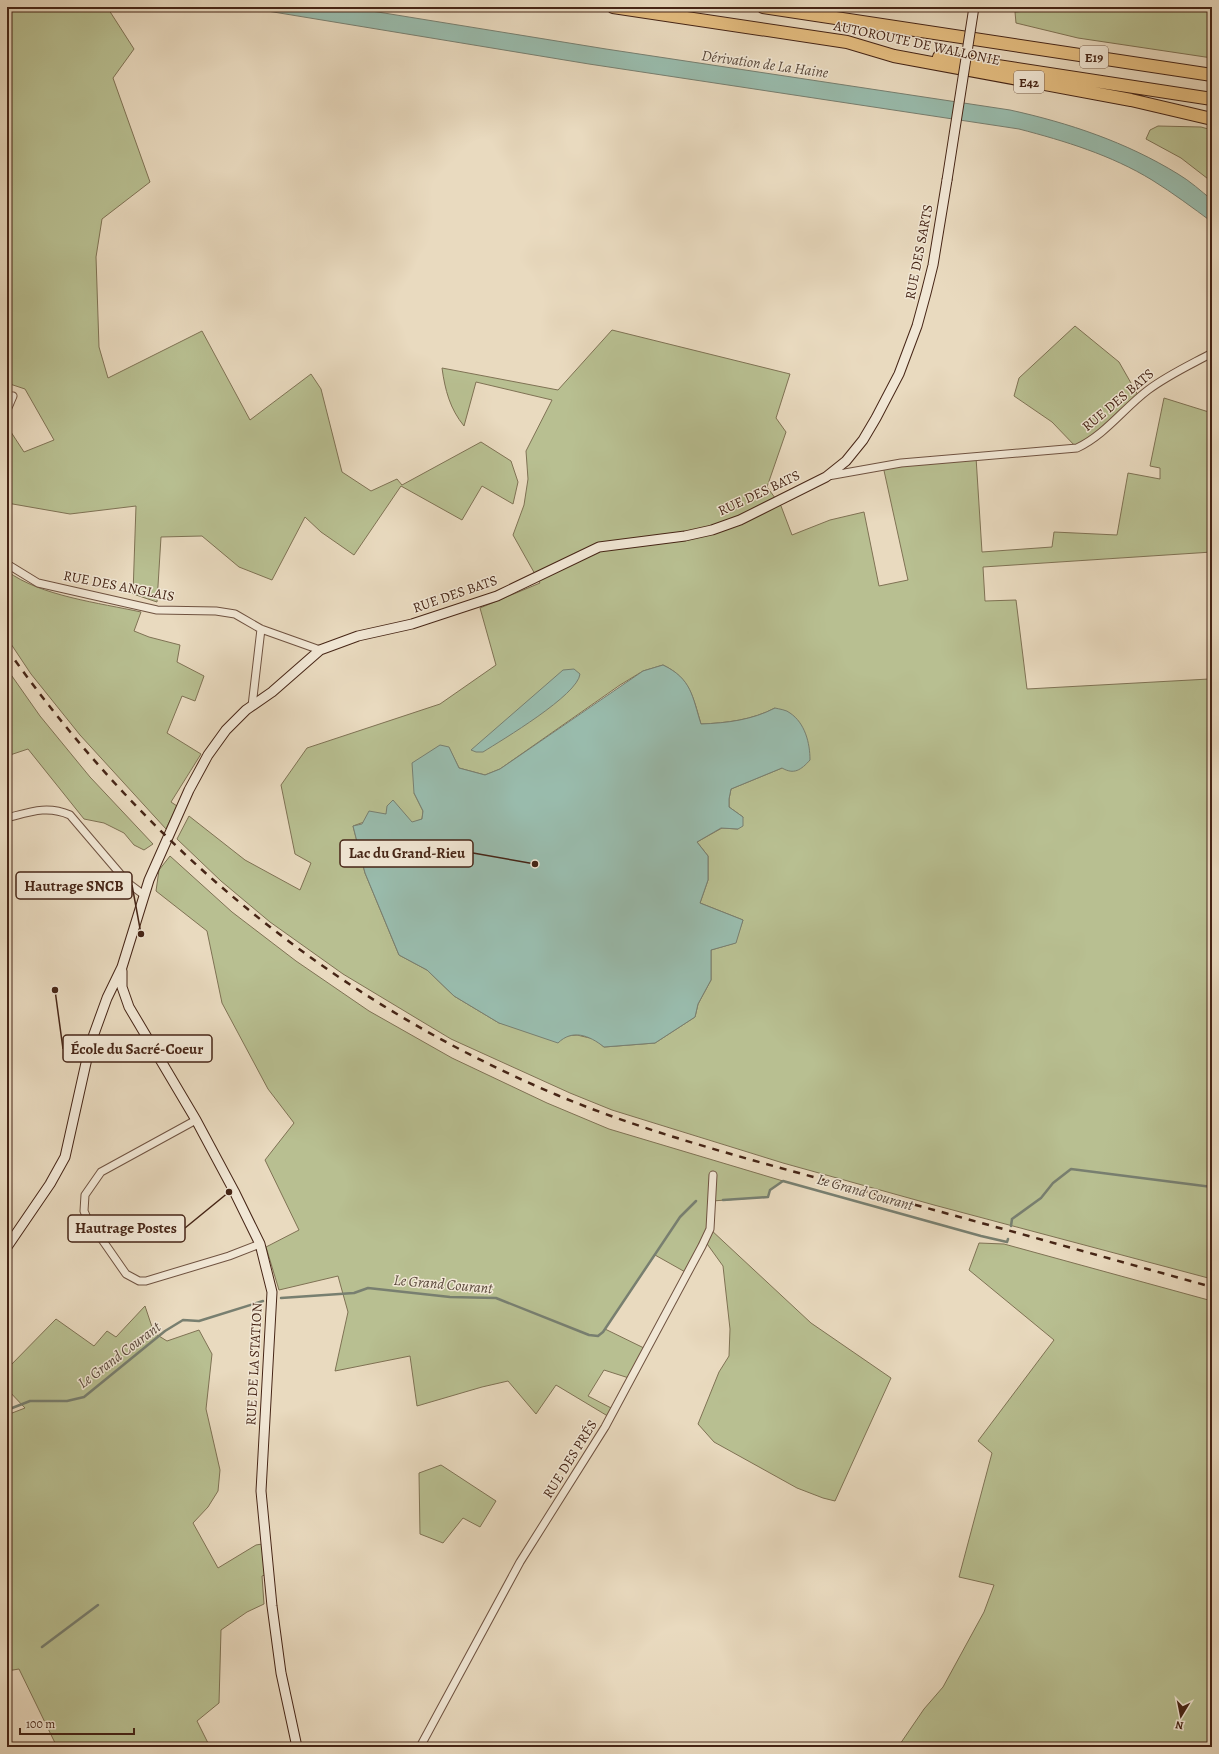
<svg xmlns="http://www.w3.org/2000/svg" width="1219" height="1754" font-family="Alegreya,serif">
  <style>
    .green { fill: #b8bf91; stroke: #7f7254; fill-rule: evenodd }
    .water { fill: #99bbac; stroke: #787f70 }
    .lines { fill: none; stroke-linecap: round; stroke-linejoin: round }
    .stream { stroke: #787f70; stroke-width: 2.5 }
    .street-casing { stroke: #6f5240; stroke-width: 9 }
    .secondary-casing { stroke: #462516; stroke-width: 11 }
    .highway-casing { stroke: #462516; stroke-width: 14 }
    .street { stroke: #f1e7d5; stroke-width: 7 }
    .secondary { stroke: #f1e7d5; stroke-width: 9 }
    .highway { stroke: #e4bd80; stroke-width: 12 }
    .rail { stroke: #462516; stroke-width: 2.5; stroke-dasharray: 7 7; stroke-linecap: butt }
    .secondary-bridge-casing { stroke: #462516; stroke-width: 11; stroke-linecap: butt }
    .secondary-bridge { stroke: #f1e7d5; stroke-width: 9 }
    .labels { text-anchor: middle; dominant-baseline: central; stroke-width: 3; stroke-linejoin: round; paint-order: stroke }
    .shield { fill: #f1e7d5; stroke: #795f4f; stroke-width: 1 }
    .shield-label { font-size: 13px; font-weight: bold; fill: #462516 }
    .street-label { font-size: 14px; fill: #462516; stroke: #f1e7d5 }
    .water-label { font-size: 15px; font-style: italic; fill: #5b4a3c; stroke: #f1e7d5 }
    .leader { fill: none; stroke: #462516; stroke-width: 1.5 }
    .callout-dot { fill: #462516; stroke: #f1e7d5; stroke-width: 1.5 }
    .callout { fill: #f1e7d5; stroke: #462516; stroke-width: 1.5 }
    .callout-label { font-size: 15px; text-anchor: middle; font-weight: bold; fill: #462516 }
  </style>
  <rect width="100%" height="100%" fill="#e9dabf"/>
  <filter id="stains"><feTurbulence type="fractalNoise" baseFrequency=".005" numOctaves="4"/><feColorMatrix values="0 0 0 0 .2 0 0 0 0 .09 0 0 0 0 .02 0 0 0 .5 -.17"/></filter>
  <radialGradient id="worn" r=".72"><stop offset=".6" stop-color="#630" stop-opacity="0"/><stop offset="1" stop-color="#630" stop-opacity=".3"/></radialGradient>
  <path class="green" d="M7,7H107L134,49L113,78L150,182L102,219L96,257L99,347L108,378L202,331L250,420L311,374L321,389L342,472L371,491L397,479L402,485L481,442L511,461L518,482L513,504L482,486L462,520L401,486L354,555L321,532L305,517L272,580L239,567L202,536L161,537L157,602L133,594L136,506L70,514L7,503V430L9,429L24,452L54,440L25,389L7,383Z
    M1070,7H1212V58L1078,38L1016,23L1015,12Z
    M1158,126L1201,127L1212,130V182L1181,158L1146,139L1150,130Z
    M1075,326L1119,362L1139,397L1077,448L1052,422L1014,396L1019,378Z
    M612,330L790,374L776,418L786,432L767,487L781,506L792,535L830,520L864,512L879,586L908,580L883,466L976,457L982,552L1052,547L1054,532L1117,535L1128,473L1160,479V468L1150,466L1164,398L1212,413V552L983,567L985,601L1016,600L1027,689L1209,679L1212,675V1279L934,1205L783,1163L612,1110L570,1093L451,1039L343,974L270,922L221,881L177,839L189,816L245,860L300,890L311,863L295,854L281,785L307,748L440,704L496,665L480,608L540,583L513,535L524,505L528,479L526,451L552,400L476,382L464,426C450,409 445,390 442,368L558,390ZM663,665C690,678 693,697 701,724C727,723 752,720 775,708L782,768L731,789L729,799V807L743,817L738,829L722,828L697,842L708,856V880L700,903L743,920L735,943L711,950V980L698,1004L695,1017L655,1043L604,1047L594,1039L577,1035L565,1036L499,1023L454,996L427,970L399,955L365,873L353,826L386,814L412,823L422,819L423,811L414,793L449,748L459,768L485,775L500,769L620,685L643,671Z
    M7,571C40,596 100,603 141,612L134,631L149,637L180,645L177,662L204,676L195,701L182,696L167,733L201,754L171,802L177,806L166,829L80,735L31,674L7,638Z
    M7,669L40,716L90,777L153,844L144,850L134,845L124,833L104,823L84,819L28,749L7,756Z
    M170,856L232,912L296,961L369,1011L452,1058L547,1103L609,1129L783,1181L770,1190L768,1197L712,1201L710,1229L811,1323L891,1378L835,1501L823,1498L797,1488L714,1442L698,1424L719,1372L729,1356L730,1329L723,1266L705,1241L687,1273L655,1255L605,1329L648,1350L632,1379L604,1370L588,1396L615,1410L611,1418L556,1385L536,1414L508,1381L482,1387L417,1406L410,1356L335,1371L348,1312L338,1276L279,1290L266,1247L299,1230L265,1160L294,1123L268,1089L222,1003L207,931L156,891L159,870Z
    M979,1243L1004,1244L1212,1301V1747H898L924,1709L943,1687L984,1612L994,1585L959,1577L992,1453L978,1441L1054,1340L969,1270Z
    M145,1306L154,1333L167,1341L199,1330L212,1354L206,1409L220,1470L218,1491L208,1507L193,1523L218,1568L256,1545L262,1544L265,1575L262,1576L264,1604L247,1612L221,1630L219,1703L197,1721L210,1747H57L19,1669L7,1671V1415L25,1408L7,1389V1369L56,1319L94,1346L107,1331L116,1337Z
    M441,1465L496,1501L480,1527L463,1518L443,1543L420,1534L419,1473Z"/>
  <path class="water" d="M243,7H347L606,49L1010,110C1069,123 1126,142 1178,174C1190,181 1201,191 1212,200V222C1193,208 1173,193 1152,180C1111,155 1065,141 1019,129L589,64Z
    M663,665C692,679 692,696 701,724C727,723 752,720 775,708C779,709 787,710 790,713C805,723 810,743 810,760C801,770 794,775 782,768L731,789L729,799V807L743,817V826L738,829L721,828L697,842L708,856V880L700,903L743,920L736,943L711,950V980L698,1004L695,1017L655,1043L604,1047C589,1035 572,1029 558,1043L499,1023L454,996L427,970L399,955L365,873L353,826L362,824L369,811L386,814L387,806L393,800L412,822L422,819L423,811L414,793L412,763L440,745L449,747L459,768L485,775L500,769L643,671Z
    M574,669L580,674C578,695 502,740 483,752H476L471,750L563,670Z"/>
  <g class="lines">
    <path class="stream" d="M723,1200L768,1197L770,1190L783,1181L981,1236L1007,1242L1008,1239
      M1011,1226L1012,1219L1041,1198L1053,1183L1071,1169L1212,1187
      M281,1298L354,1293L368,1288L450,1297L496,1298L589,1335L598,1336L603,1332L680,1217L696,1201
      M7,1410L30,1401H67L84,1397L165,1331L183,1320L199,1321L263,1301
      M42,1647L98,1605"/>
    <g class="street-casing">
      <path id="street" d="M7,410L13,396
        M828,476L901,463L1077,448C1105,435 1124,408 1148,390C1168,375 1190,365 1212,353
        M7,564L38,583L157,610L216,611L235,614L261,629L320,650
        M252,706L261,629
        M7,818C30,812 47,805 70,815L128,883L144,895
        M196,1120L101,1172L85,1195L84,1211L87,1218L126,1274L139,1281H146L229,1256L260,1244
        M420,1747L520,1562L605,1427L702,1246L710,1229L713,1175"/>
    </g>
    <g class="secondary-casing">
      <path id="secondary" d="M122,971V987L129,1007L196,1120L234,1191L260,1244L272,1292L261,1491L272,1606L281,1673L297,1747
        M7,1247L50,1184L65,1157L90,1045L107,998L122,967L149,880L189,790L208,755L226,730L246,710L272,692L320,650L358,636L412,624L497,596L599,547L685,536L712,530L740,520L826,477L846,461L863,440L876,418L899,374L917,326L926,293L933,265L947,180"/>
    </g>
    <g class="highway-casing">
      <path id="highway" d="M613,7L847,42L894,56L1131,100L1212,119
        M763,7L1212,75
        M939,57L1212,99"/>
    </g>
    <use href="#street" class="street"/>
    <use href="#secondary" class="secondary"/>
    <use href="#highway" class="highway"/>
    <path class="rail" d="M7,649C147,848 333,1001 557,1095C650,1134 749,1159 846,1186C968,1219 1090,1253 1212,1287"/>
    <g class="secondary-bridge-casing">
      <path id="secondary-bridge" d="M947,180L974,7"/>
    </g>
    <use href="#secondary-bridge" class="secondary-bridge"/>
  </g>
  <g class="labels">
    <g class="shield">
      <rect x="1080" y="46" width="28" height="22" rx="3"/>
      <rect x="1014" y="71" width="30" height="22" rx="3"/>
    </g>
    <g class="shield-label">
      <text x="1094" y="57">E19</text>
      <text x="1029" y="82">E42</text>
    </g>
    <g class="street-label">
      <text transform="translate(917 43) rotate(12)">AUTOROUTE DE WALLONIE</text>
      <text transform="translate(919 252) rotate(-79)">RUE DES SARTS</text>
      <text transform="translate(1118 400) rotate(-40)">RUE DES BATS</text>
      <text transform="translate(759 493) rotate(-25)">RUE DES BATS</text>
      <text transform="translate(119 586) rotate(11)">RUE DES ANGLAIS</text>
      <text transform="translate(455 594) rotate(-19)">RUE DES BATS</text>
      <text transform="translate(254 1364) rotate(-87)">RUE DE LA STATION</text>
      <text transform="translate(570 1459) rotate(-58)">RUE DES PRÉS</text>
    </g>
    <g class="water-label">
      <text transform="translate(765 64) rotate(8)">Dérivation de La Haine</text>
      <text transform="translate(865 1192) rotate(16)">Le Grand Courant</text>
      <text transform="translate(443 1284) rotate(5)">Le Grand Courant</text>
      <text transform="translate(119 1355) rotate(-37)">Le Grand Courant</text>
    </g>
  </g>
  <path class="leader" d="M535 864L473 853M141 934L132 885M55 990L63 1049M229 1192L185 1228"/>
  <g class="callout-dot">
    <circle cx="535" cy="864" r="4"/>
    <circle cx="141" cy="934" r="4"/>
    <circle cx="55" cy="990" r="4"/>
    <circle cx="229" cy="1192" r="4"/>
  </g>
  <g class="callout">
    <rect x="340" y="840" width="133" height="27" rx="4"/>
    <rect x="16" y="872" width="116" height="27" rx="4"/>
    <rect x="63" y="1035" width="149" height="27" rx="4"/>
    <rect x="68" y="1215" width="117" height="27" rx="4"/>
  </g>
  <g class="callout-label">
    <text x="407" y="858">Lac du Grand-Rieu</text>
    <text x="74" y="891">Hautrage SNCB</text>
    <text x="137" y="1054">École du Sacré-Coeur</text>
    <text x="126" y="1233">Hautrage Postes</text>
  </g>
  <rect width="1219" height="1754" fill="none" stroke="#e9dabf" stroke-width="24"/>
  <rect x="8" y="8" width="1203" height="1738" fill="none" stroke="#462516" stroke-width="2"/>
  <rect x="12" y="12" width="1195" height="1730" fill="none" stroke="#462516"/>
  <g transform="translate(1181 1716) rotate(190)" stroke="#f1e7d5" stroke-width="3" paint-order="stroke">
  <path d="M0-3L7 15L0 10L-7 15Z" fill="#462516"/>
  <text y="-6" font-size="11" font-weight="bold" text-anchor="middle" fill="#462516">N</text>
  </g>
  <path d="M20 1728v6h114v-6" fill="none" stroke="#462516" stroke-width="2"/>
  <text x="26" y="1728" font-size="12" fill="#462516" stroke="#f1e7d5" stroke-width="3" paint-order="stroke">100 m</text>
  <rect width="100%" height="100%" filter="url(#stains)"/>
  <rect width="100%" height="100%" fill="url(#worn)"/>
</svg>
